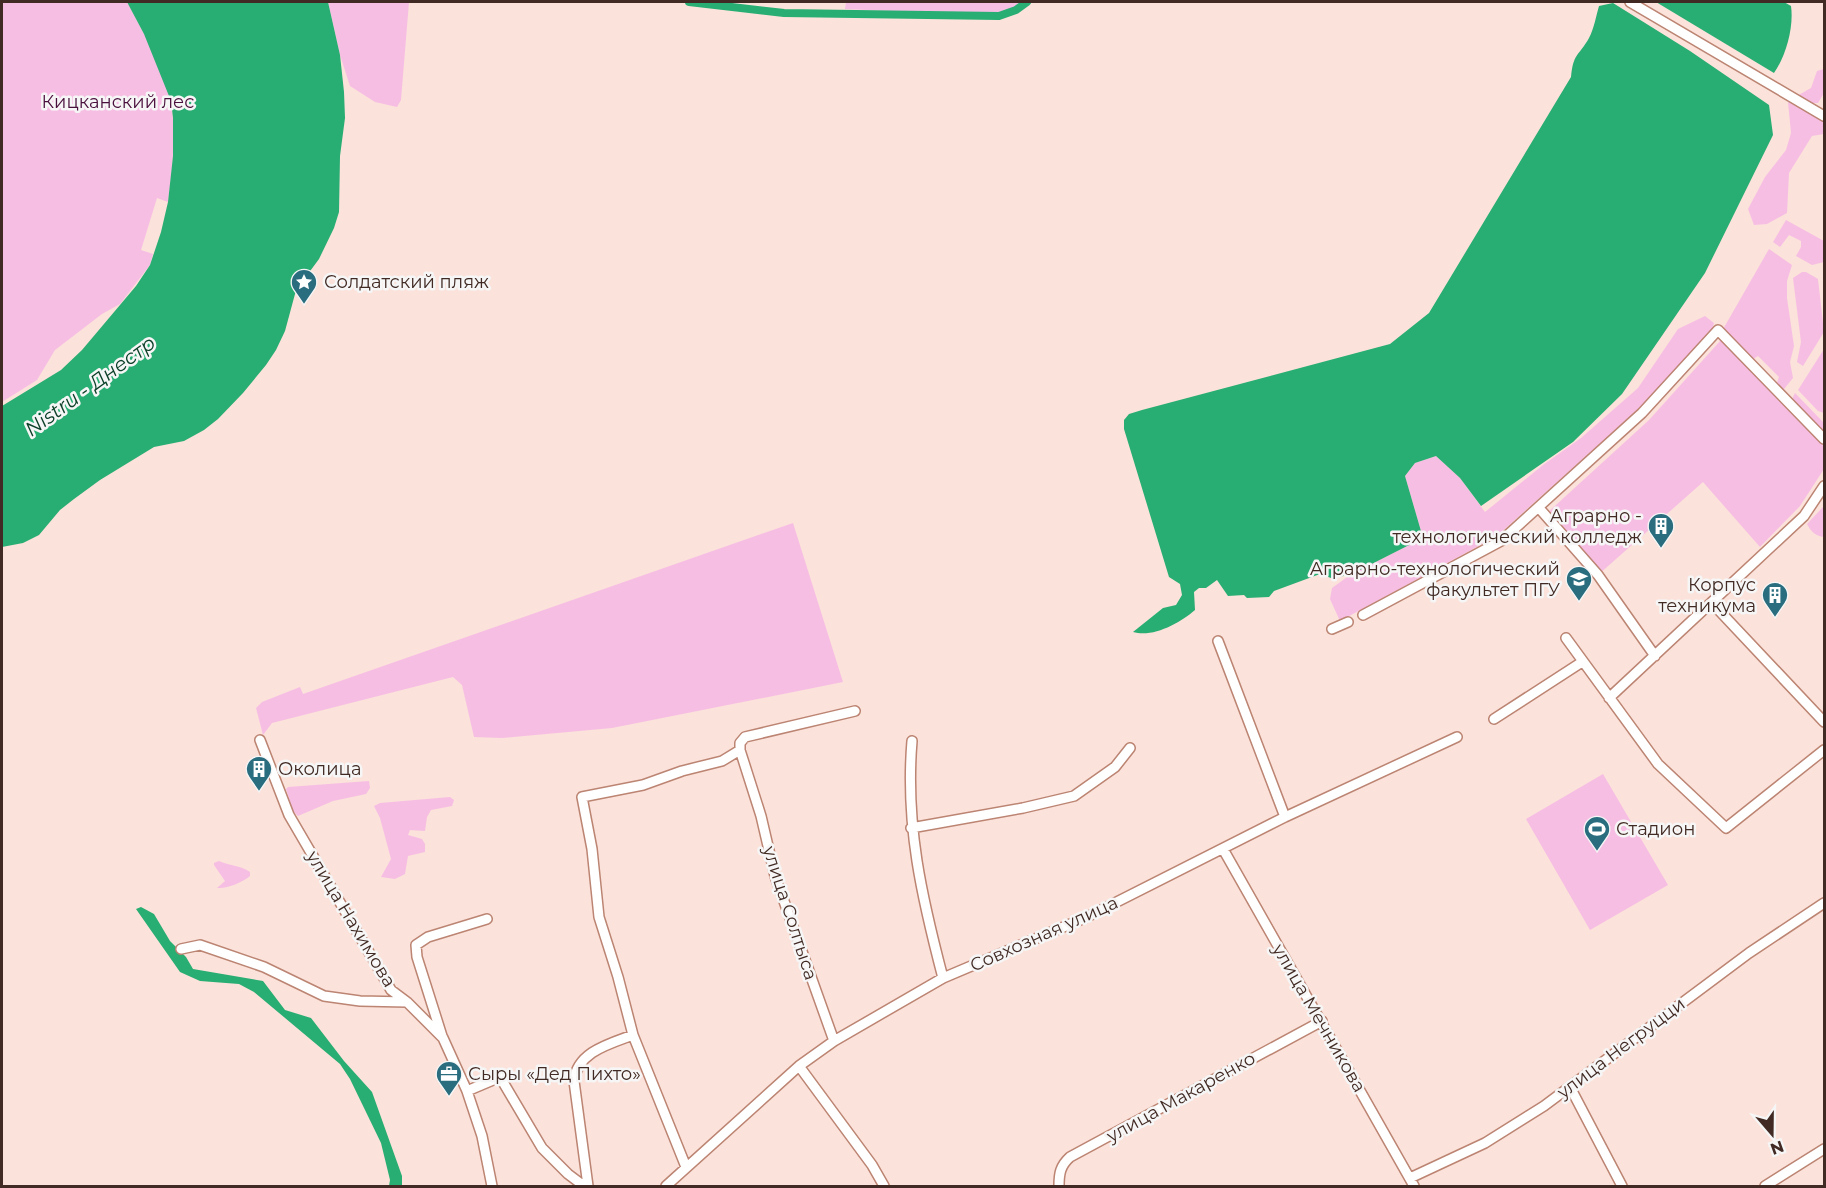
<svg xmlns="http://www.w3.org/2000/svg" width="1826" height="1188" font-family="Montserrat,sans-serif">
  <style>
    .green { fill: #f7bee4 }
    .water { fill: #28ad72 }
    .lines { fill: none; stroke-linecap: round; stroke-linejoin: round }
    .canal { stroke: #28ad72; stroke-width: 8 }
    .minor-casing { stroke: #bc8472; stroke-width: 12 }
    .minor { stroke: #fff; stroke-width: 9 }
    .labels { text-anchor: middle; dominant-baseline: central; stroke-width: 5; stroke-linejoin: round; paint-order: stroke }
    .park-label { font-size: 18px; fill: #4a103d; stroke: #f6f6f6 }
    .poi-label { font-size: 18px; fill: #412a23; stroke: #f6f6f6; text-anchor: start }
    .street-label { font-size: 18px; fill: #412a23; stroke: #f6f6f6 }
    .water-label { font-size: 20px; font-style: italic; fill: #0d4129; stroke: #f6f6f6 }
  </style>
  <rect width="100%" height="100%" fill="#fbe2da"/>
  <path class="green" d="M2,2H127C143,32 165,70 171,104C177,137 172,170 168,202L157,198L141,250L153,254L150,265L120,304L102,314L55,350L37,380L2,402Z
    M328,2H409L401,100L397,107L375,102L350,86L340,55Z
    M846,2H1027L1016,10L999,16L845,9Z
    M1824,69V93L1818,103H1811L1795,97L1811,88L1817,71Z
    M1788,102L1824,120V134L1812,136L1789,173L1787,213L1767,224L1754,225L1748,209L1765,177L1786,150L1791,133Z
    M1786,220L1824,241V262L1812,265L1796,256L1801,247V241L1789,235L1780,247L1773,242Z
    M1769,249L1792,265L1787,281V298L1794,346L1790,362L1793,378L1784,389H1779L1776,385L1779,377L1758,356L1752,360L1722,331Z
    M1802,272H1806L1818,279L1824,332L1803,366L1797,362L1801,342L1793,278Z
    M1705,316L1714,323L1712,330L1638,409L1497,536L1340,621L1330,599L1332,588L1350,575L1423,538L1405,476L1415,463L1436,456L1460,478L1485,512L1543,465L1581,438L1638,388L1678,329Z
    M1721,340L1821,439L1824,450V469L1800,506L1760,547L1703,482L1598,575L1545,515L1649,420Z
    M1824,349V413L1818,411L1798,390Z
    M1795,393L1824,423V432L1793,403V397Z
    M1823,507L1824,537C1816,536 1811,532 1807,524Z
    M793,523L843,682L612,728L502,738L474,737L462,685L453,677L272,723L263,735L256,708L262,702L300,687L303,694Z
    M1603,774L1668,885L1590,930L1526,819Z
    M369,781L370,788L366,794L333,801L298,816L293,811L286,789L288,787Z
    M450,797L454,800L452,806L431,810L427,817L425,831L410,830L408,835L422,839L425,844V852L408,856L405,874L395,879L381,877L391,859L380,818L374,806L380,803Z
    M219,861C229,866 240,865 250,872V876C243,882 227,889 217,888L225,881L214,865V863Z"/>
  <path class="water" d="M127,2H328L340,55L344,92L345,118L340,156L339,212L334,228L319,259L302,282L295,294L285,331L276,350L266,365L243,393L218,419L204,430L184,441L154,447L100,480L74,499L60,510L39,535L23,543L2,547V406L61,370L82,350L136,286L150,265L161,232L168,202L173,156V118L171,101L144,34Z
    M1656,2H1784L1791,6C1794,27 1786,56 1774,73Z
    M1613,3L1690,51L1769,105L1773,135L1705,273L1622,394L1573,442L1481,506L1460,478L1436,456L1415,463L1405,476L1423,538L1350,575L1331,578L1320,574L1274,591L1269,597L1247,598L1244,595L1228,596L1217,580L1206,588H1199L1194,592L1195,610C1180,623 1153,638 1133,632L1163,608L1176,605L1182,595L1180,584L1169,577L1124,429V420L1129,414L1142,410L1390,344L1429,313L1571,77C1573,53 1579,56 1589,38C1594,29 1596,16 1599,6Z
    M141,907L154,914L170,941L186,957L193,969L263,981L285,1010L311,1018L344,1061L372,1092L402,1176V1186H389L390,1180L381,1143L350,1079L340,1064L254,992L239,984L200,981L180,972L136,909Z"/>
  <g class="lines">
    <path class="canal" d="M689,2L784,13L999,16L1016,10L1027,2"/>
    <g class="minor-casing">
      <path id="minor" d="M1630,2L1824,116
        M1539,508L1598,575L1655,656
        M1712,603L1824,722
        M1363,615L1501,541L1642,413L1718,330L1824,439
        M1332,629L1348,622
        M1566,638L1658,764L1726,828L1824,750
        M1218,641L1285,817
        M1609,698L1804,516L1824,486
        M1494,719L1582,662
        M260,740L289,815L391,990L407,1002L443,1038L467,1091L482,1136L492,1186
        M912,741C905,825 922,898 943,978
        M740,750L761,816L775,876L834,1041
        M911,828L1023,808L1074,796L1115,767L1130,748
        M1223,849L1414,1186
        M181,949L200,945L264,967L324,996L360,1001L407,1002
        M442,1036L417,957L416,945L428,937L487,919
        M799,1066L872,1165L884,1186
        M1570,1087L1622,1186
        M467,1091L500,1077L542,1148L568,1174L584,1186
        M686,1167L633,1035L618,977L599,917L592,849L582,797L643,785L682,771L722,761L740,750V743L745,737L855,711
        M1410,1178L1485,1143L1544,1106L1749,953L1824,903
        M588,1186L574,1081C577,1052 609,1044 633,1035
        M666,1186L799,1066L834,1041L943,978L1087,917L1285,817L1457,737
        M1059,1186C1059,1174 1060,1166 1070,1157L1322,1021
        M1765,1186L1824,1149"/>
    </g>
    <use href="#minor" class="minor"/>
  </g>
  <defs>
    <g id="sight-pin" transform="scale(1.35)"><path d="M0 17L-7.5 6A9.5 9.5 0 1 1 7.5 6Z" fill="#2a6d7f" stroke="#f6f6f6"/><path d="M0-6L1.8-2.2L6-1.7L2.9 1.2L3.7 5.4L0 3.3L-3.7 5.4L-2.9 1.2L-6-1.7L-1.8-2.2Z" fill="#fff"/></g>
    <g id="building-pin" transform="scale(1.35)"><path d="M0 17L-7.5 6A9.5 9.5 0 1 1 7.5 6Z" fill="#2a6d7f" stroke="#f6f6f6"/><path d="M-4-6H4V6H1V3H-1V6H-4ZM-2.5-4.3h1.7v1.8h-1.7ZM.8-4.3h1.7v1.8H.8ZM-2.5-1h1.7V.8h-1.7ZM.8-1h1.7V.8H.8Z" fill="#fff"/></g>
    <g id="university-pin" transform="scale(1.35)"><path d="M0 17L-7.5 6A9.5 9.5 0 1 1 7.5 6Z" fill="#2a6d7f" stroke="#f6f6f6"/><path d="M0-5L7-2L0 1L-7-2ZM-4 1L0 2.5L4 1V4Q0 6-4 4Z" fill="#fff"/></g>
    <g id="stadium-pin" transform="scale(1.35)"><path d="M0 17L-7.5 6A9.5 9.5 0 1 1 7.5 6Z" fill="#2a6d7f" stroke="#f6f6f6"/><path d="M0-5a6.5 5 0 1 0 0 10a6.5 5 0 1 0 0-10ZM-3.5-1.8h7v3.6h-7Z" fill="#fff"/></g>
    <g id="office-pin" transform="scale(1.35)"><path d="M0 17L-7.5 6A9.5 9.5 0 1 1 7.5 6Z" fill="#2a6d7f" stroke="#f6f6f6"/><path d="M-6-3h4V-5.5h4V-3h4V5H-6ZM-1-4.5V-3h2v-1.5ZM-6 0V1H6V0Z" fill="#fff"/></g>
  </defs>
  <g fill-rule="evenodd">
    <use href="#sight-pin" x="304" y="282"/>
    <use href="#building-pin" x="1661" y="526"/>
    <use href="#university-pin" x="1579" y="579"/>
    <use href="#building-pin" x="1775" y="595"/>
    <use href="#building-pin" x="259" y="769"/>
    <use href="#stadium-pin" x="1597" y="829"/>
    <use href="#office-pin" x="449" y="1074"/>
  </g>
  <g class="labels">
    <g class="park-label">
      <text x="118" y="102">Кицканский лес</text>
    </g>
    <g class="poi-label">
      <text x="324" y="282">Солдатский пляж</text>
      <text x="1642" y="516" text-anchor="end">Аграрно -<tspan x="1642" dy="21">технологический колледж</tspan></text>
      <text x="1560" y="569" text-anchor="end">Аграрно-технологический<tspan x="1560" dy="21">факультет ПГУ</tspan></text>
      <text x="1756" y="585" text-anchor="end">Корпус<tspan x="1756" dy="21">техникума</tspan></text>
      <text x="278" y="769">Околица</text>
      <text x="1616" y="829">Стадион</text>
      <text x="468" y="1074">Сыры «Дед Пихто»</text>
    </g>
    <g class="street-label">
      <text transform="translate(790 913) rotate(72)">улица Солтыса</text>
      <text transform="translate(351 919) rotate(59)">улица Нахимова</text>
      <text transform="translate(1044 934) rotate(-24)">Совхозная улица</text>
      <text transform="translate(1319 1018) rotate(60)">улица Мечникова</text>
      <text transform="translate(1621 1048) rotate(-37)">улица Негруцци</text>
      <text transform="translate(1181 1097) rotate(-29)">улица Макаренко</text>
    </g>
    <g class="water-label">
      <text transform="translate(90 386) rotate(-36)">Nistru - Днестр</text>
    </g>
  </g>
  <rect width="1826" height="1188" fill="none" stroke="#412a23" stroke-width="6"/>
  <g transform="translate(1772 1134) rotate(160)" stroke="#f6f6f6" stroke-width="4.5" paint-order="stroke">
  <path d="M0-4.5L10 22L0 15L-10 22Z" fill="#412a23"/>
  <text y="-9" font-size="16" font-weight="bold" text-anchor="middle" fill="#412a23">N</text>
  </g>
</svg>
